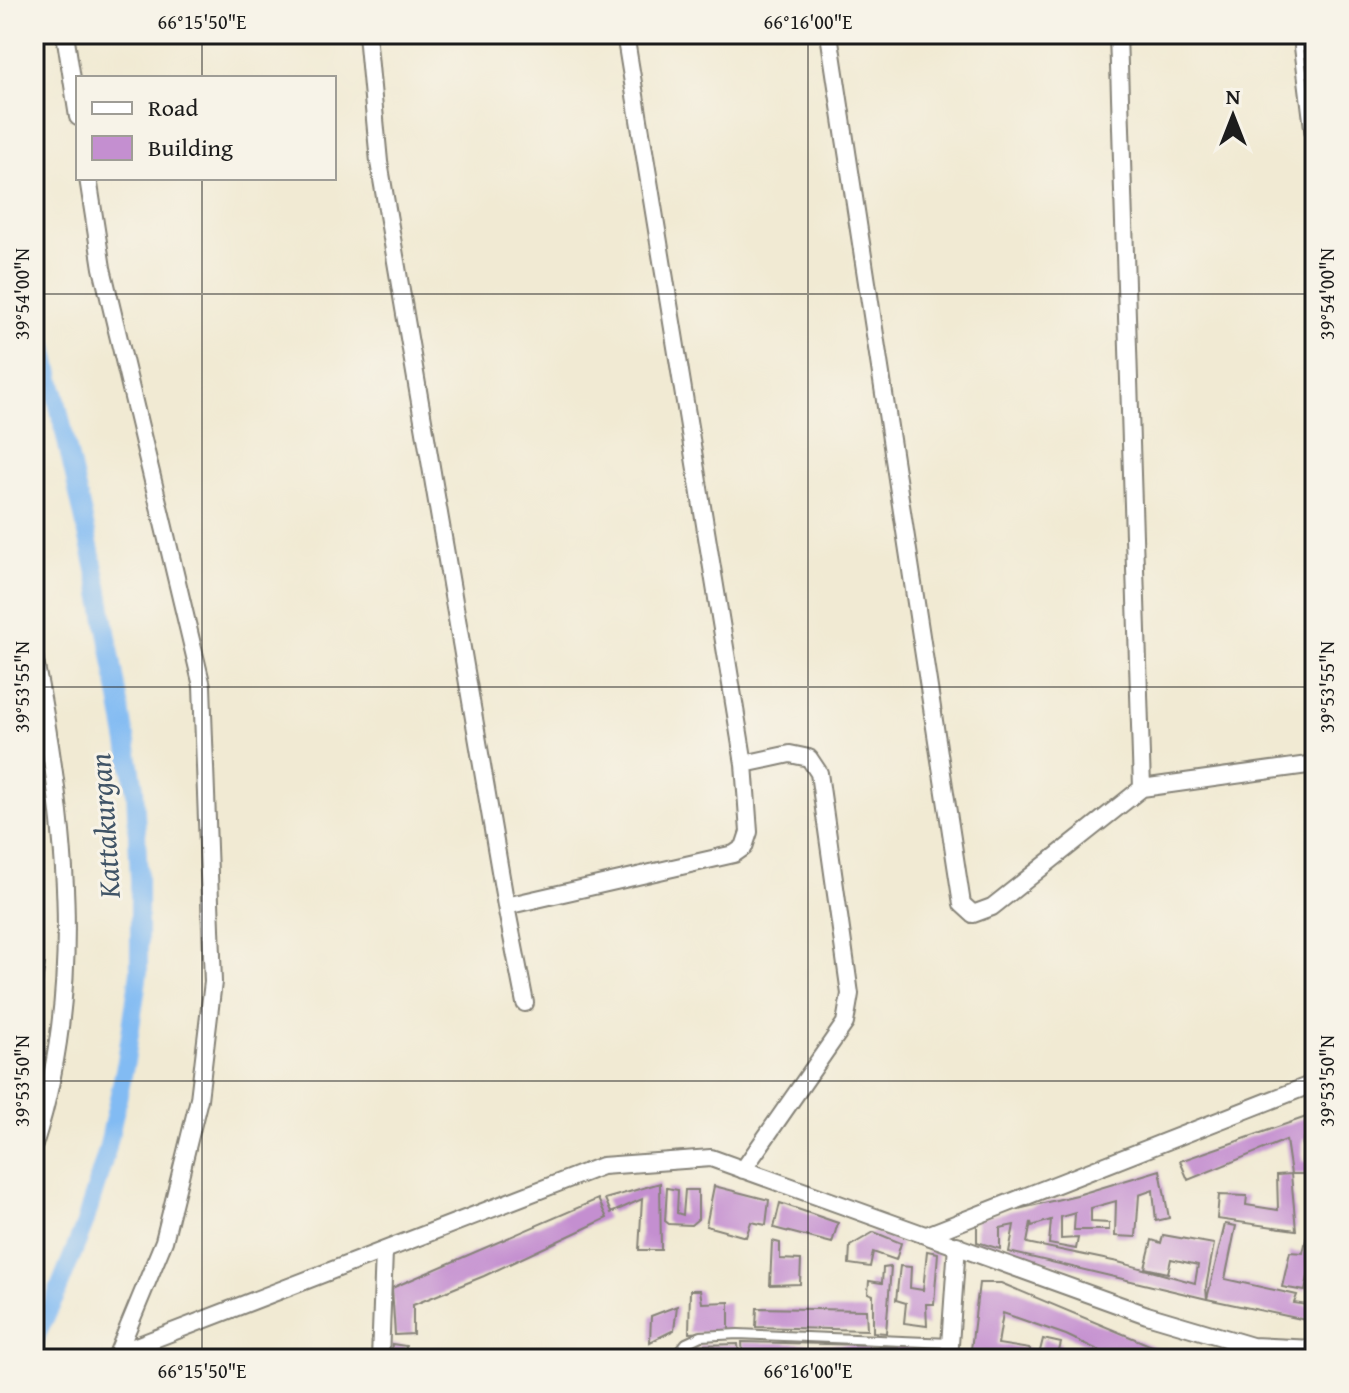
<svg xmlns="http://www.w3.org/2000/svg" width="1349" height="1393" font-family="'Gentium Book Plus',serif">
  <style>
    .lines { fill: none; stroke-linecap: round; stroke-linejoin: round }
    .canal { stroke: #82bbf3; stroke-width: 18 }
    .building { fill: #c48fd0 }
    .lane-casing { stroke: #868378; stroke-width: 12 }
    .street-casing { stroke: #868378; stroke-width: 20 }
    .lane { stroke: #fff; stroke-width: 8 }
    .street { stroke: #fff; stroke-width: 16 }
    .ticks { fill: none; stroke: #1c1c1c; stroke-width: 2; stroke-opacity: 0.45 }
    .labels { text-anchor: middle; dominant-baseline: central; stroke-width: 6; stroke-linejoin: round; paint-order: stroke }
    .water-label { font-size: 30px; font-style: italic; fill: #405467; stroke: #f7f3e8 }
    .neatline { fill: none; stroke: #1c1c1c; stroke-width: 3 }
    .ticks-label { font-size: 20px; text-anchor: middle; fill: #1c1c1c }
  </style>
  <rect width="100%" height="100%" fill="#f7f3e8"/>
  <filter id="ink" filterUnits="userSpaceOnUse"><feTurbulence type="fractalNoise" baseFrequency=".0125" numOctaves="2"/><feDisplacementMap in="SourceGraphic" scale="16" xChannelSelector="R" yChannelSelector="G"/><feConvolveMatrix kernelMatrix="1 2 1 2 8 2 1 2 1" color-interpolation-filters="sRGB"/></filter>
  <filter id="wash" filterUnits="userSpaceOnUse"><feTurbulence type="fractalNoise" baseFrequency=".006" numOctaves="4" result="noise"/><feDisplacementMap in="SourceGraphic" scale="32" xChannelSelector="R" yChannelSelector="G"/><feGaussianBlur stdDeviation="1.8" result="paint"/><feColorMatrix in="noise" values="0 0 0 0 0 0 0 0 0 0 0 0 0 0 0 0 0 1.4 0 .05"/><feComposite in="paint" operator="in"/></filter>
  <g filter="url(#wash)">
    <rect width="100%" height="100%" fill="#f1ead3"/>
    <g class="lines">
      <path class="canal" d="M34,299L99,587L135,788L139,880V972L126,1061L107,1150L84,1226L55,1298L34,1341"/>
    </g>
    <g id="blocks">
      <path class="building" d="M34,962L45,964L36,1023H34Z
        M1315,1114V1135L1303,1139L1302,1161L1315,1162V1174H1291L1286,1140L1188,1180L1180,1161Z
        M1160,1170L1169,1218L1156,1221L1153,1190L1139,1195L1136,1237L1115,1236L1116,1201L1091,1208V1222L1109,1223V1230H1074L1075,1213L1061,1217V1239L1078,1238L1076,1249L1049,1244L1051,1220L1032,1226L1031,1222L1027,1243L1118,1262L1195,1283L1198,1265L1171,1259L1168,1273L1145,1268L1152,1240L1161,1243L1163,1235L1214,1244L1206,1287L1207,1299L1225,1224L1236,1226L1225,1279L1297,1295L1294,1303L1315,1306V1322L1207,1299L1009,1252L1014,1225L1000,1228V1249L977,1242V1219L1077,1195Z
        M1291,1174L1296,1230L1217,1219L1219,1195L1247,1196L1246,1205L1278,1210L1277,1175Z
        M660,1183L661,1250H639L642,1199L611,1213L605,1199Z
        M714,1186L769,1200L766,1225L751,1222L746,1237L706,1226Z
        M667,1188L678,1190L677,1213L683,1215L685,1190H698V1219L691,1225L669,1224L665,1221Z
        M598,1199L607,1218L484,1276L413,1305V1334L395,1335L392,1288Z
        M780,1203L838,1223L832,1243L774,1228Z
        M1308,1231L1315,1232V1243L1305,1291L1282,1287L1290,1252L1303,1253Z
        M874,1232L901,1243L896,1260L873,1252L870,1267L849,1264L850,1246Z
        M772,1241L780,1243V1259L801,1260L800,1284L770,1285Z
        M927,1251L938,1253L934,1304H926L927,1326L904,1323L906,1303L896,1300L900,1266L911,1267L910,1288L923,1290Z
        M891,1267L886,1333L873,1332V1295L868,1293L869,1281L882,1283L883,1268Z
        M979,1283H1001L1183,1359H1117L1066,1335L1003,1313L998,1344L1030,1349L1029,1359L970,1358Z
        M690,1290H700L702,1303L729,1302V1331L689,1333Z
        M677,1306L674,1330L650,1342L651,1316Z
        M757,1308L866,1310L867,1330L756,1327Z
        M1043,1339L1061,1343L1057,1359H1038Z
        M742,1342L869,1345V1359H743Z
        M691,1343H695L697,1359H683Z
        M392,1344L406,1346L405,1359H391Z
        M738,1344L739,1359H701L699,1345Z
        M880,1346L932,1347L931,1359H879Z"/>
    </g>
  </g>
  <g filter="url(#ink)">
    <use href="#blocks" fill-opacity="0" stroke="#868378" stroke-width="2"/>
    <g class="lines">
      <g class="lane-casing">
        <path id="lane" d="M1299,47L1315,177
          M673,1359L686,1343L701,1336L738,1334L950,1343"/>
      </g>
      <g class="street-casing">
        <path id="street" d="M65,34L78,117
          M367,34L379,162L506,906L525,1003
          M829,34L962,904L973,914L992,907L1142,788L1315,764
          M1118,34L1142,788
          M88,178L102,268L202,686L213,982L199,1099L164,1241L116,1357
          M34,656C66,816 86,986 34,1145
          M506,906L734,854L744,847L749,832L744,764L625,34
          M743,1170L845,1023L850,994L819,773L809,758L790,754L744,764
          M927,1235L1315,1083
          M121,1359L118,1353L602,1166L711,1158L1147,1315L1252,1346L1315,1349
          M380,1359L384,1251
          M949,1359L957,1245"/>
      </g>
      <use href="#lane" class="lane"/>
      <use href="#street" class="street"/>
    </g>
  </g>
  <path class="ticks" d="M202,34V78M808,34V1359M202,178V1359M34,294H1315M34,687H1315M34,1081H1315"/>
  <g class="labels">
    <g class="water-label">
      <text transform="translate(104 826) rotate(-94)">Kattakurgan</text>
    </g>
  </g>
  <rect width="1349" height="1393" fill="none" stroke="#f7f3e8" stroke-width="88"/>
  <rect x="76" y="76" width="260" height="104" fill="#f7f3e8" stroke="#9f9d96" stroke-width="2"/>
  <rect x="92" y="102" width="40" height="12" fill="#ffffff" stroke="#9f9d96" stroke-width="2"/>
  <text x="148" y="116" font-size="24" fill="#1c1c1c">Road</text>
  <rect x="92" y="136" width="40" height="24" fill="#c48fd0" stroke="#9f9d96" stroke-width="2"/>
  <text x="148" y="156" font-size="24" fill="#1c1c1c">Building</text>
  <g transform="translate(1233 116)" stroke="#f7f3e8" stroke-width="6" paint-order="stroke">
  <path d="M0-6L14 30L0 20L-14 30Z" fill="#1c1c1c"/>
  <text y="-12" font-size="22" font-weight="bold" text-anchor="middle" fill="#1c1c1c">N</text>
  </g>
  <rect x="44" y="44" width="1261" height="1305" class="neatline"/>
  <g class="ticks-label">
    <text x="202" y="29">66°15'50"E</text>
    <text x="808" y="29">66°16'00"E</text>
    <text transform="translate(22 294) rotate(-90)" y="7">39°54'00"N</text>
    <text transform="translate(1327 294) rotate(-90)" y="7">39°54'00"N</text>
    <text transform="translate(22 687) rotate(-90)" y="7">39°53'55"N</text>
    <text transform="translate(1327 687) rotate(-90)" y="7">39°53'55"N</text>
    <text transform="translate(22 1081) rotate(-90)" y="7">39°53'50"N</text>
    <text transform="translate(1327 1081) rotate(-90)" y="7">39°53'50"N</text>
    <text x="202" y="1378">66°15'50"E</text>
    <text x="808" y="1378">66°16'00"E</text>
  </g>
</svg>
